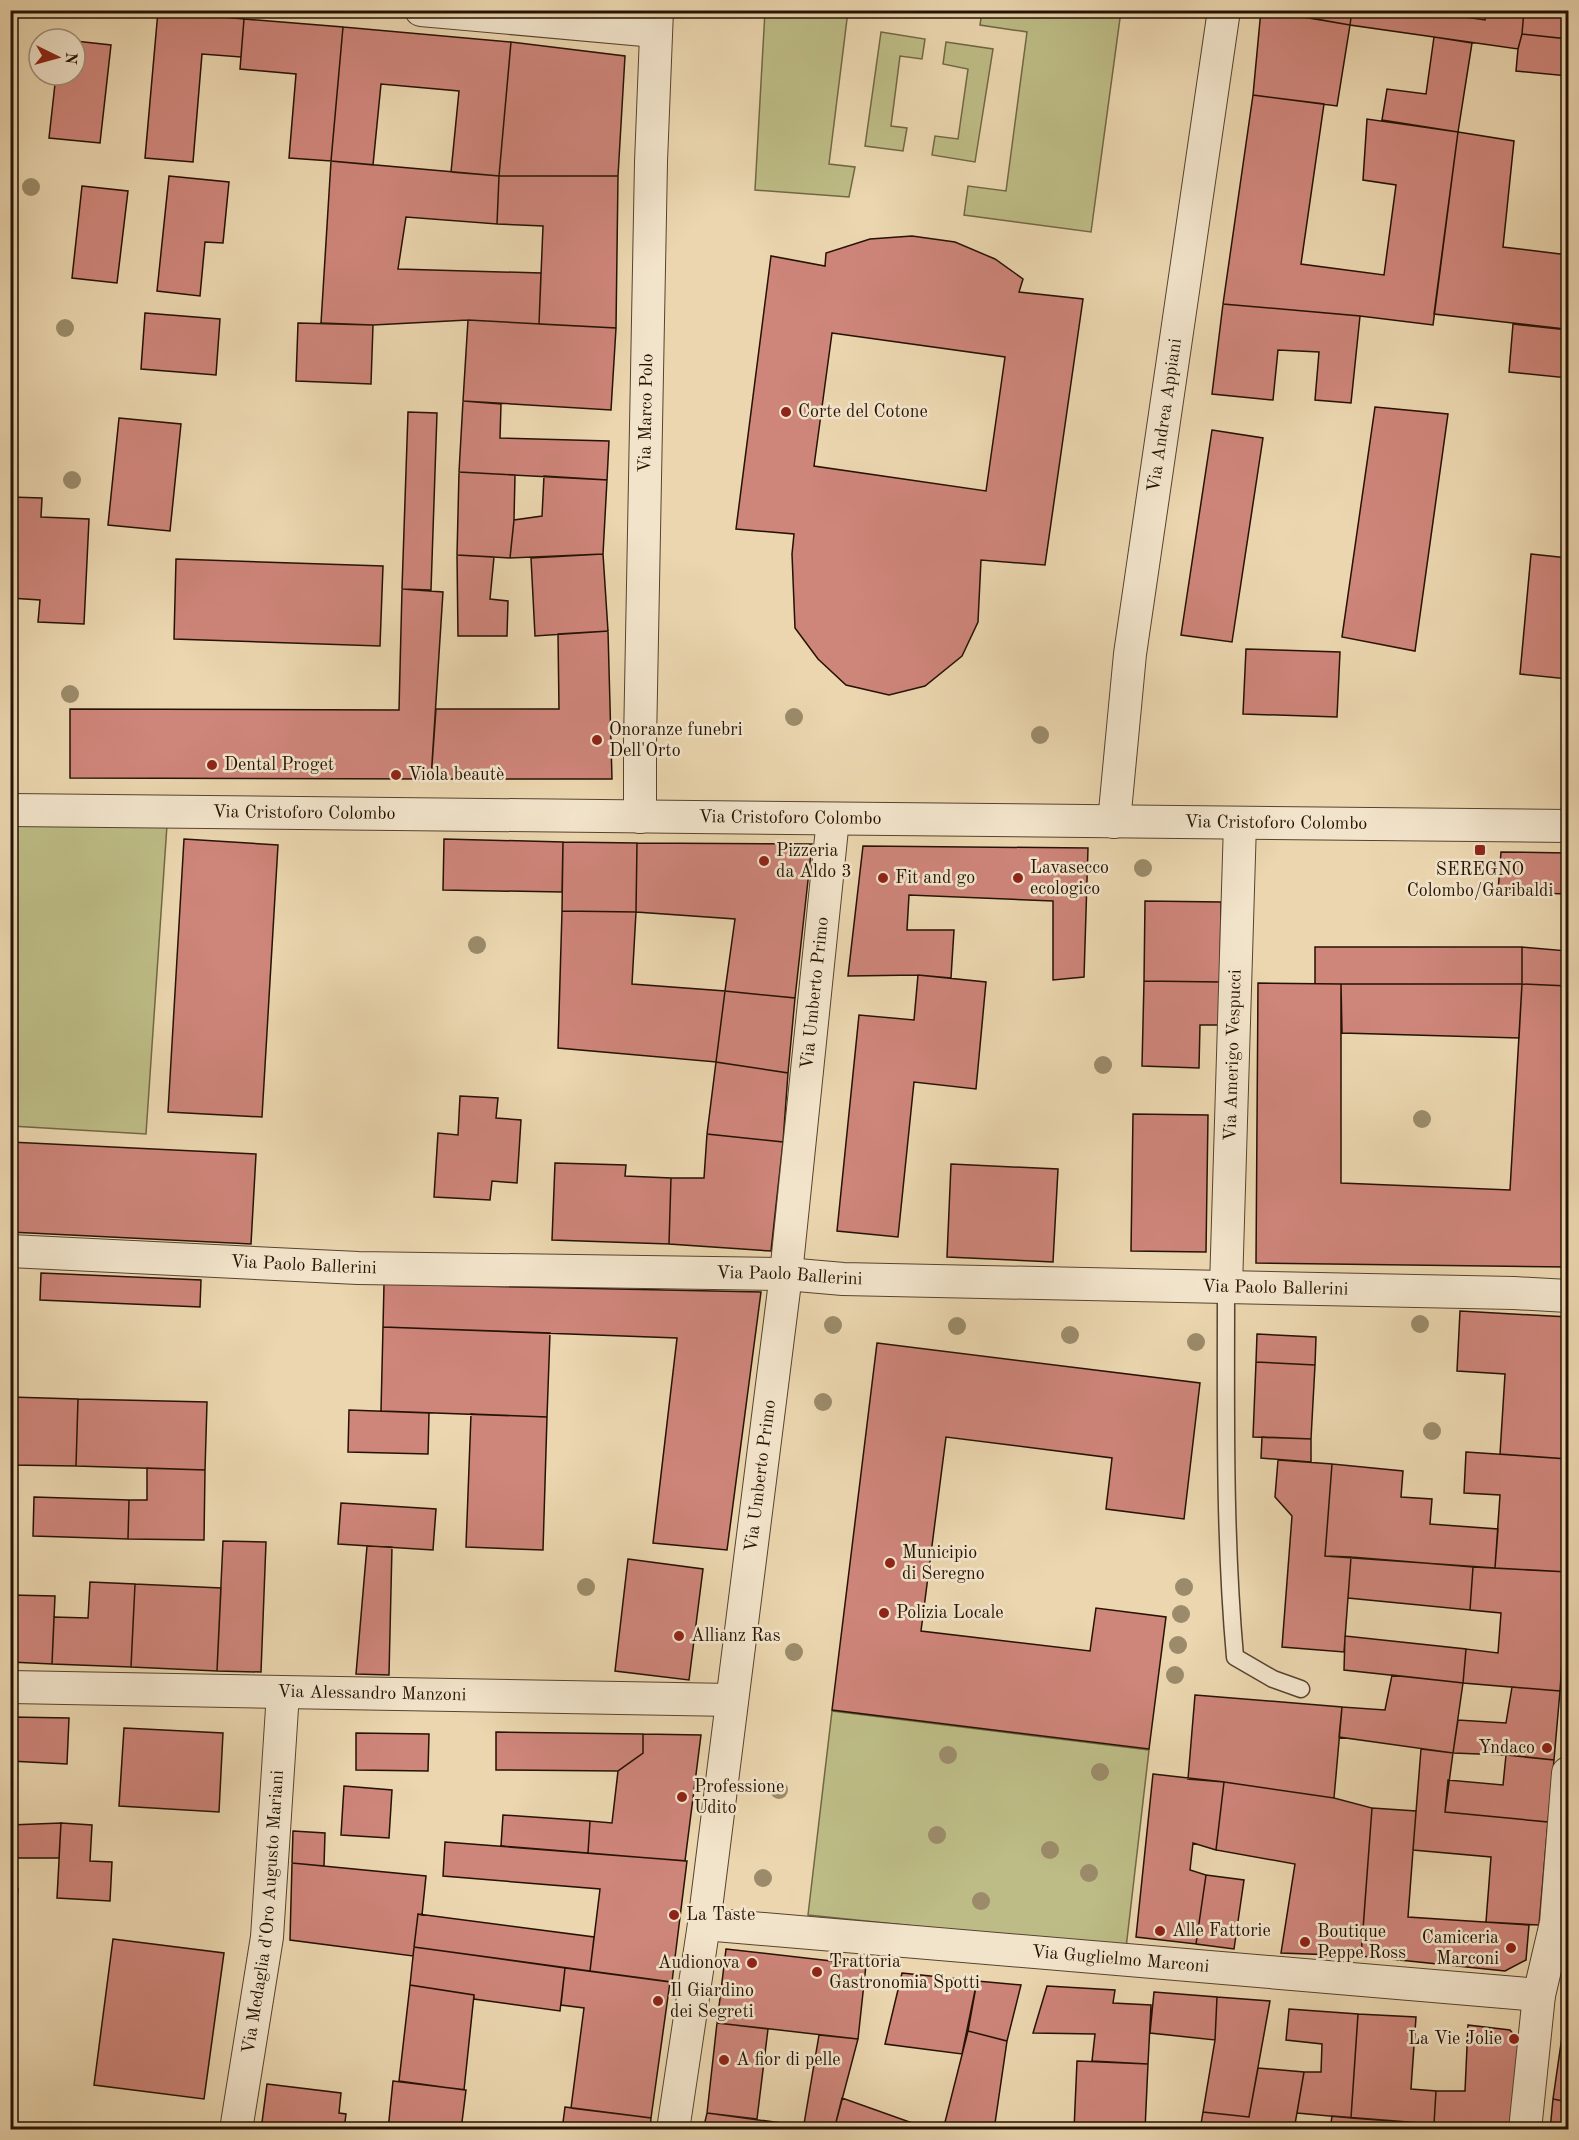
<svg xmlns="http://www.w3.org/2000/svg" width="1579" height="2140" font-family="'Old Standard TT',serif">
  <style>
    .green { fill: #bdbc86; stroke: #716744; stroke-width: 1.5 }
    .building { fill: #ce857a; stroke: #251203; stroke-width: 1.5; fill-rule: evenodd }
    .lines { fill: none; stroke-linecap: round; stroke-linejoin: round }
    .lane-casing { stroke: #56432e; stroke-width: 19 }
    .street-casing { stroke: #56432e; stroke-width: 34 }
    .lane { stroke: #f2e4cb; stroke-width: 16 }
    .street { stroke: #f2e4cb; stroke-width: 32 }
    .tree { fill: #9b8b6a }
    .poi-dot { fill: #8f2418; stroke: #f2e4cb; stroke-width: 2 }
    .labels { text-anchor: middle; dominant-baseline: central; stroke-width: 5; stroke-linejoin: round; paint-order: stroke }
    .poi-label { font-size: 18px; fill: #251203; stroke: #f2e4cb; text-anchor: start }
    .street-label { font-size: 18px; fill: #251203; stroke: #f2e4cb }
  </style>
  <rect width="100%" height="100%" fill="#ebd6af"/>
  <filter id="stains"><feTurbulence type="fractalNoise" baseFrequency=".00333" numOctaves="4"/><feColorMatrix values="0 0 0 0 .2 0 0 0 0 .09 0 0 0 0 .02 0 0 0 .5 -.17"/></filter>
  <radialGradient id="worn" r=".72"><stop offset=".6" stop-color="#630" stop-opacity="0"/><stop offset="1" stop-color="#630" stop-opacity=".3"/></radialGradient>
  <path class="green" d="M765,11H848L829,164L855,167L849,197L755,190Z
    M982,11H1121L1091,232L964,215L968,186L1006,191L1027,32L980,25Z
    M881,32L925,39L922,59L900,56L891,126L907,128L903,151L865,146Z
    M946,42L993,49L975,162L932,155L935,136L958,139L968,69L943,64Z
    M10,824L167,825L146,1134L11,1126Z
    M832,1711L1149,1750L1126,1948L808,1915Z"/>
  <path class="building" d="M1261,10L1350,25L1337,106L1253,95Z
    M1265,10H1352L1350,25Z
    M1352,10H1416L1485,20L1486,10H1524L1522,34L1518,49L1350,25Z
    M1524,10H1568V39L1522,34Z
    M158,11L244,19L241,57L202,54L193,162L145,158Z
    M244,19L343,27L331,161L289,158L296,74L240,69Z
    M343,27L511,42L499,176L451,172L459,91L381,84L373,165L331,161Z
    M1522,34L1568,39V76L1516,71L1518,49Z
    M1434,37L1472,43L1458,132L1382,120L1387,89L1426,94Z
    M75,41L111,45L100,143L49,138L56,75H75Z
    M511,42L625,56L618,176H499Z
    M1253,95L1324,104L1301,264L1384,275L1396,185L1363,180L1367,119L1458,132L1433,325L1360,316L1223,304Z
    M1458,132L1514,141L1503,247L1568,255V286L1565,329L1434,314Z
    M331,161L499,176L497,224L406,217L398,269L541,273L539,324L468,320L373,325L321,323Z
    M169,176L229,182L223,243L205,242L200,296L157,291Z
    M499,176H618L616,328L539,324L543,226L497,224Z
    M82,186L128,191L117,283L72,278Z
    M912,236L955,242L995,259L1023,279L1019,292L1083,299L1045,565L981,560L978,622L962,656L925,686L889,695L846,685L818,659L795,628L792,554L794,534L736,529L771,256L825,266L826,253L870,239ZM832,333L1005,357L986,491L814,466Z
    M1568,286V330L1565,329Z
    M1223,304L1360,316L1351,403L1315,400L1319,352L1278,350L1273,400L1212,394Z
    M145,313L220,319L216,375L141,369Z
    M468,320L616,328L611,410L463,401Z
    M298,323L373,325L371,384L296,381Z
    M1513,324L1568,330V378L1509,372Z
    M463,401L501,404L500,438L609,441L607,480L459,472Z
    M1375,407L1448,414L1415,651L1342,637Z
    M408,412L437,413L431,590L402,589Z
    M119,418L181,424L170,531L108,525Z
    M1212,430L1263,438L1232,642L1181,635Z
    M459,472L515,475L514,520L510,558L457,555Z
    M544,476L607,480L603,554L510,558L514,520L542,516Z
    M10,497L42,498L41,517L89,519L84,624L38,622L40,600L10,598Z
    M603,554L608,631L535,636L531,558Z
    M1531,554L1568,558V679L1520,674Z
    M457,555L494,557L490,599L508,601L507,636H458Z
    M176,559L383,566L380,646L174,639Z
    M402,589L443,592L431,779L70,778V709L399,710Z
    M608,631L612,779H431L436,709H559L558,634Z
    M1246,649L1340,652L1337,717L1243,714Z
    M184,839L278,845L262,1117L168,1112Z
    M444,839L563,842L562,892L443,890Z
    M563,842L637,843L636,912L562,911Z
    M637,843L812,844L795,998L725,991L735,919L636,912Z
    M863,846L1088,848L1084,977L1053,980V901L909,895L907,930H954L951,978L918,975L848,976Z
    M1501,852L1568,853V894L1498,892Z
    M1145,901L1221,902L1220,982L1144,981Z
    M562,911L636,912L632,984L725,991L716,1062L558,1048Z
    M1568,930V986L1522,984V947L1567,951Z
    M1315,947H1522V984H1315Z
    M918,975L986,982L976,1089L914,1082L898,1237L837,1231L859,1015L914,1020Z
    M1144,981L1220,982L1219,1025H1200L1199,1068L1142,1066Z
    M1258,983L1341,984V1183L1510,1190L1522,984L1568,986V1267L1256,1263Z
    M1341,984H1522L1519,1038L1342,1033Z
    M725,991L795,998L788,1073L716,1062Z
    M716,1062L788,1073L783,1142L707,1134Z
    M460,1096L498,1098L496,1118L521,1120L517,1183L492,1181L490,1200L434,1197L438,1133L458,1135Z
    M1133,1114L1208,1115L1206,1252L1131,1251Z
    M707,1134L783,1142L771,1251L669,1244L671,1178H704Z
    M10,1142L256,1154L251,1244L10,1232Z
    M555,1163L626,1165L625,1176L671,1178L669,1244L552,1240Z
    M951,1164L1058,1169L1053,1262L947,1257Z
    M41,1273L201,1280L200,1307L40,1300Z
    M384,1284L761,1292L727,1550L653,1543L677,1338L383,1327Z
    M1460,1311L1568,1317V1459L1500,1454L1505,1374L1457,1371Z
    M383,1327L550,1333L547,1417L381,1411Z
    M1257,1334L1316,1337L1315,1365L1256,1362Z
    M877,1343L1200,1383L1184,1519L1106,1509L1112,1458L946,1437L921,1631L1090,1651L1096,1608L1166,1617L1149,1749L832,1710Z
    M1256,1362L1315,1365L1311,1439L1253,1437Z
    M10,1397L78,1399L76,1466L10,1465Z
    M78,1399L207,1402L205,1470L76,1466Z
    M349,1410L429,1413L428,1454L348,1452Z
    M471,1414L547,1417L543,1550L466,1547Z
    M1262,1437L1311,1439V1462L1261,1458Z
    M1466,1452L1568,1459V1572L1495,1568L1500,1495L1464,1493Z
    M1278,1460L1332,1464L1325,1556L1351,1557L1344,1652L1282,1647L1292,1516L1275,1497Z
    M1332,1464L1403,1471L1401,1497L1432,1499L1430,1524L1498,1529L1495,1568L1325,1556Z
    M147,1468L205,1470L204,1540L128,1539L129,1500H147Z
    M34,1497L129,1500L128,1539L33,1536Z
    M341,1503L436,1509L433,1550L338,1544Z
    M223,1541L266,1542L261,1672L217,1671Z
    M367,1546L392,1547L389,1675L356,1674Z
    M1351,1557L1473,1567L1470,1610L1348,1598Z
    M628,1559L703,1569L689,1680L615,1671Z
    M1473,1567L1568,1572L1560,1691L1463,1683L1466,1649L1498,1653L1501,1613L1470,1610Z
    M90,1582L135,1584L131,1667L52,1664L54,1617L88,1618Z
    M135,1584L221,1588L217,1671L131,1667Z
    M10,1595L55,1596L52,1664L10,1662Z
    M1345,1636L1466,1649L1463,1683L1344,1670Z
    M1392,1675L1463,1683L1453,1753L1339,1737L1342,1707L1385,1710Z
    M1512,1687L1560,1691L1554,1760L1506,1755L1453,1753L1458,1720L1506,1723Z
    M1195,1695L1342,1707L1334,1798L1224,1782L1188,1779Z
    M10,1717L69,1718L67,1764L10,1761Z
    M124,1728L223,1733L219,1812L119,1806Z
    M496,1732L643,1734V1753L618,1771L496,1770Z
    M356,1733L429,1734L428,1771L356,1770Z
    M643,1734L701,1735L685,1861L588,1853L590,1821L612,1823L618,1771L643,1753Z
    M1421,1749L1453,1753L1445,1812L1548,1822L1539,1925L1486,1922L1491,1857L1413,1850Z
    M1506,1755L1554,1760L1548,1822L1445,1812L1448,1780L1503,1785Z
    M1153,1774L1224,1782L1216,1850L1193,1843L1190,1870L1206,1875L1196,1944L1136,1937Z
    M1224,1782L1334,1798L1372,1808L1361,1956L1281,1953L1295,1864L1216,1850Z
    M344,1786L392,1790L389,1838L341,1835Z
    M1372,1808L1416,1811L1408,1917L1529,1925L1526,1960L1505,1971L1361,1956Z
    M503,1815L590,1821L588,1853L501,1846Z
    M61,1823L59,1858H10V1825Z
    M61,1823L92,1825L90,1861L112,1862L110,1901L57,1898Z
    M293,1831L325,1833L324,1866L292,1863Z
    M445,1842L687,1861L672,1982L590,1971L600,1889L443,1876Z
    M292,1863L426,1876L422,1915L418,1914L413,1956L290,1940Z
    M1206,1875L1244,1880L1234,1949L1196,1944Z
    M10,1888L18,1889L10,1964Z
    M418,1914L594,1937L590,1971L414,1947Z
    M113,1939L224,1953L204,2099L94,2085Z
    M414,1947L565,1968L560,2011L474,1999V1995L410,1985Z
    M726,1949L866,1965L858,2039L717,2023Z
    M565,1968L670,1982L651,2118L571,2108L584,2008L561,2005Z
    M902,1973L977,1981L962,2054L885,2044Z
    M977,1981L1021,1985L1007,2041L968,2031Z
    M410,1985L474,1995L464,2090L399,2081Z
    M1047,1986L1115,1990L1113,2003L1151,2005L1148,2064L1092,2061L1095,2034L1033,2033Z
    M1154,1992L1217,1997L1215,2040L1150,2033Z
    M1217,1997L1270,2001L1249,2117L1203,2112L1215,2040Z
    M1289,2009L1358,2014L1351,2118L1297,2113L1304,2072H1321L1322,2044L1286,2040Z
    M1566,2009L1568,2010V2102L1553,2099Z
    M1358,2014L1416,2017L1411,2089L1436,2091L1434,2124L1351,2118Z
    M717,2023L768,2029L757,2119L707,2113Z
    M1468,2025L1510,2030L1524,2047L1516,2127L1434,2124L1436,2091H1465Z
    M968,2031L1007,2041L994,2130H943Z
    M819,2035L858,2039L834,2130H803Z
    M1077,2061L1148,2064L1145,2130H1074Z
    M1258,2068L1304,2072L1294,2130H1200L1203,2112L1249,2117Z
    M393,2081L466,2090L461,2130H388Z
    M267,2084L341,2093L339,2113L346,2114L344,2130H261Z
    M842,2098L918,2125L917,2130H834Z
    M1553,2099L1568,2102V2130H1550Z
    M565,2107L651,2118L650,2130H562Z
    M707,2113L789,2124L799,2130H703Z
    M1332,2116L1434,2124L1516,2127V2130H1330Z"/>
  <g class="lines">
    <g class="lane-casing">
      <path id="lane" d="M1226,1287C1226,1411 1224,1534 1235,1657L1273,1679L1301,1689"/>
    </g>
    <g class="street-casing">
      <g id="street">
        <path d="M421,10L655,31"/>
        <path id="s1" d="M10,810L1568,826"/>
        <path id="s2" d="M640,817V743L651,162L657,10"/>
        <path id="s3" d="M1114,822L1130,654L1224,10"/>
        <path id="s4" d="M10,1251L358,1268L786,1274L843,1279L1514,1293L1568,1296"/>
        <path id="s5" d="M1226,1287L1240,823"/>
        <path id="s6" d="M10,1687L732,1700"/>
        <path id="s7" d="M704,1924L1539,1995"/>
        <path id="s8" d="M236,2130L267,1937L283,1693"/>
        <path id="s9" d="M673,2130L704,1924L786,1274L833,819"/>
        <path d="M1525,2130L1539,1995L1556,1923L1568,1773"/>
      </g>
    </g>
    <use href="#lane" class="lane"/>
    <use href="#street" class="street"/>
  </g>
  <g class="tree">
    <circle cx="31" cy="187" r="9"/>
    <circle cx="65" cy="328" r="9"/>
    <circle cx="72" cy="480" r="9"/>
    <circle cx="70" cy="694" r="9"/>
    <circle cx="794" cy="717" r="9"/>
    <circle cx="1040" cy="735" r="9"/>
    <circle cx="1143" cy="868" r="9"/>
    <circle cx="477" cy="945" r="9"/>
    <circle cx="1103" cy="1065" r="9"/>
    <circle cx="1422" cy="1119" r="9"/>
    <circle cx="1420" cy="1324" r="9"/>
    <circle cx="833" cy="1325" r="9"/>
    <circle cx="957" cy="1326" r="9"/>
    <circle cx="1070" cy="1335" r="9"/>
    <circle cx="1196" cy="1342" r="9"/>
    <circle cx="823" cy="1402" r="9"/>
    <circle cx="1432" cy="1431" r="9"/>
    <circle cx="586" cy="1587" r="9"/>
    <circle cx="1184" cy="1587" r="9"/>
    <circle cx="1181" cy="1614" r="9"/>
    <circle cx="1178" cy="1645" r="9"/>
    <circle cx="794" cy="1652" r="9"/>
    <circle cx="1175" cy="1675" r="9"/>
    <circle cx="948" cy="1755" r="9"/>
    <circle cx="1100" cy="1772" r="9"/>
    <circle cx="779" cy="1790" r="9"/>
    <circle cx="937" cy="1835" r="9"/>
    <circle cx="1050" cy="1850" r="9"/>
    <circle cx="1089" cy="1873" r="9"/>
    <circle cx="763" cy="1878" r="9"/>
    <circle cx="981" cy="1901" r="9"/>
  </g>
  <g class="poi-dot">
    <circle cx="786" cy="412" r="6"/>
    <circle cx="597" cy="740" r="6"/>
    <circle cx="212" cy="765" r="6"/>
    <circle cx="396" cy="775" r="6"/>
    <rect x="1474" y="844" width="12" height="12" rx="3"/>
    <circle cx="764" cy="861" r="6"/>
    <circle cx="883" cy="878" r="6"/>
    <circle cx="1018" cy="878" r="6"/>
    <circle cx="890" cy="1563" r="6"/>
    <circle cx="884" cy="1613" r="6"/>
    <circle cx="679" cy="1636" r="6"/>
    <circle cx="1547" cy="1748" r="6"/>
    <circle cx="682" cy="1797" r="6"/>
    <circle cx="674" cy="1915" r="6"/>
    <circle cx="1160" cy="1931" r="6"/>
    <circle cx="1305" cy="1942" r="6"/>
    <circle cx="1511" cy="1948" r="6"/>
    <circle cx="752" cy="1963" r="6"/>
    <circle cx="817" cy="1972" r="6"/>
    <circle cx="658" cy="2001" r="6"/>
    <circle cx="1514" cy="2039" r="6"/>
    <circle cx="724" cy="2060" r="6"/>
  </g>
  <g class="labels">
    <g class="poi-label">
      <text x="798" y="412">Corte del Cotone</text>
      <text x="609" y="730">Onoranze funebri<tspan x="609" dy="21">Dell'Orto</tspan></text>
      <text x="224" y="765">Dental Proget</text>
      <text x="408" y="775">Viola beautè</text>
      <text x="776" y="851">Pizzeria<tspan x="776" dy="21">da Aldo 3</tspan></text>
      <text x="1030" y="868">Lavasecco<tspan x="1030" dy="21">ecologico</tspan></text>
      <text x="1480" y="870" text-anchor="middle">SEREGNO<tspan x="1480" dy="21">Colombo/Garibaldi</tspan></text>
      <text x="895" y="878">Fit and go</text>
      <text x="902" y="1553">Municipio<tspan x="902" dy="21">di Seregno</tspan></text>
      <text x="896" y="1613">Polizia Locale</text>
      <text x="691" y="1636">Allianz Ras</text>
      <text x="1535" y="1748" text-anchor="end">Yndaco</text>
      <text x="694" y="1787">Professione<tspan x="694" dy="21">Udito</tspan></text>
      <text x="686" y="1915">La Taste</text>
      <text x="1172" y="1931">Alle Fattorie</text>
      <text x="1317" y="1932">Boutique<tspan x="1317" dy="21">Peppe Ross</tspan></text>
      <text x="1499" y="1938" text-anchor="end">Camiceria<tspan x="1499" dy="21">Marconi</tspan></text>
      <text x="829" y="1962">Trattoria<tspan x="829" dy="21">Gastronomia Spotti</tspan></text>
      <text x="740" y="1963" text-anchor="end">Audionova</text>
      <text x="670" y="1991">Il Giardino<tspan x="670" dy="21">dei Segreti</tspan></text>
      <text x="1502" y="2039" text-anchor="end">La Vie Jolie</text>
      <text x="736" y="2060">A fior di pelle</text>
    </g>
    <g class="street-label">
      <text stroke="none"><textPath href="#s2" startOffset="404">Via Marco Polo</textPath></text>
      <text stroke="none"><textPath href="#s3" startOffset="410">Via Andrea Appiani</textPath></text>
      <text stroke="none"><textPath href="#s1" startOffset="294">Via Cristoforo Colombo</textPath></text>
      <text stroke="none"><textPath href="#s1" startOffset="780">Via Cristoforo Colombo</textPath></text>
      <text stroke="none"><textPath href="#s1" startOffset="1266">Via Cristoforo Colombo</textPath></text>
      <text stroke="none"><textPath href="#s9" startOffset="1146">Via Umberto Primo</textPath></text>
      <text stroke="none"><textPath href="#s5" startOffset="232">Via Amerigo Vespucci</textPath></text>
      <text stroke="none"><textPath href="#s4" startOffset="294">Via Paolo Ballerini</textPath></text>
      <text stroke="none"><textPath href="#s4" startOffset="780">Via Paolo Ballerini</textPath></text>
      <text stroke="none"><textPath href="#s4" startOffset="1266">Via Paolo Ballerini</textPath></text>
      <text stroke="none"><textPath href="#s9" startOffset="660">Via Umberto Primo</textPath></text>
      <text stroke="none"><textPath href="#s6" startOffset="362">Via Alessandro Manzoni</textPath></text>
      <text stroke="none"><textPath href="#s8" startOffset="220">Via Medaglia d'Oro Augusto Mariani</textPath></text>
      <text stroke="none"><textPath href="#s7" startOffset="418">Via Guglielmo Marconi</textPath></text>
    </g>
  </g>
  <rect width="1579" height="2140" fill="none" stroke="#ebd6af" stroke-width="36"/>
  <rect x="12" y="12" width="1555" height="2116" fill="none" stroke="#251203" stroke-width="3"/>
  <rect x="18" y="18" width="1543" height="2104" fill="none" stroke="#251203" stroke-width="1.5"/>
  <g transform="translate(57 57) rotate(95)"><circle r="28" fill="#f2e4cb" stroke="#a0907b" stroke-width="1.5"/>
  <path d="M0-4.5L10 22L0 15L-10 22Z" fill="#8f2418"/>
  <text y="-9" font-size="16" font-weight="bold" text-anchor="middle" fill="#251203">N</text>
  </g>
  <rect width="100%" height="100%" filter="url(#stains)"/>
  <rect width="100%" height="100%" fill="url(#worn)"/>
</svg>
